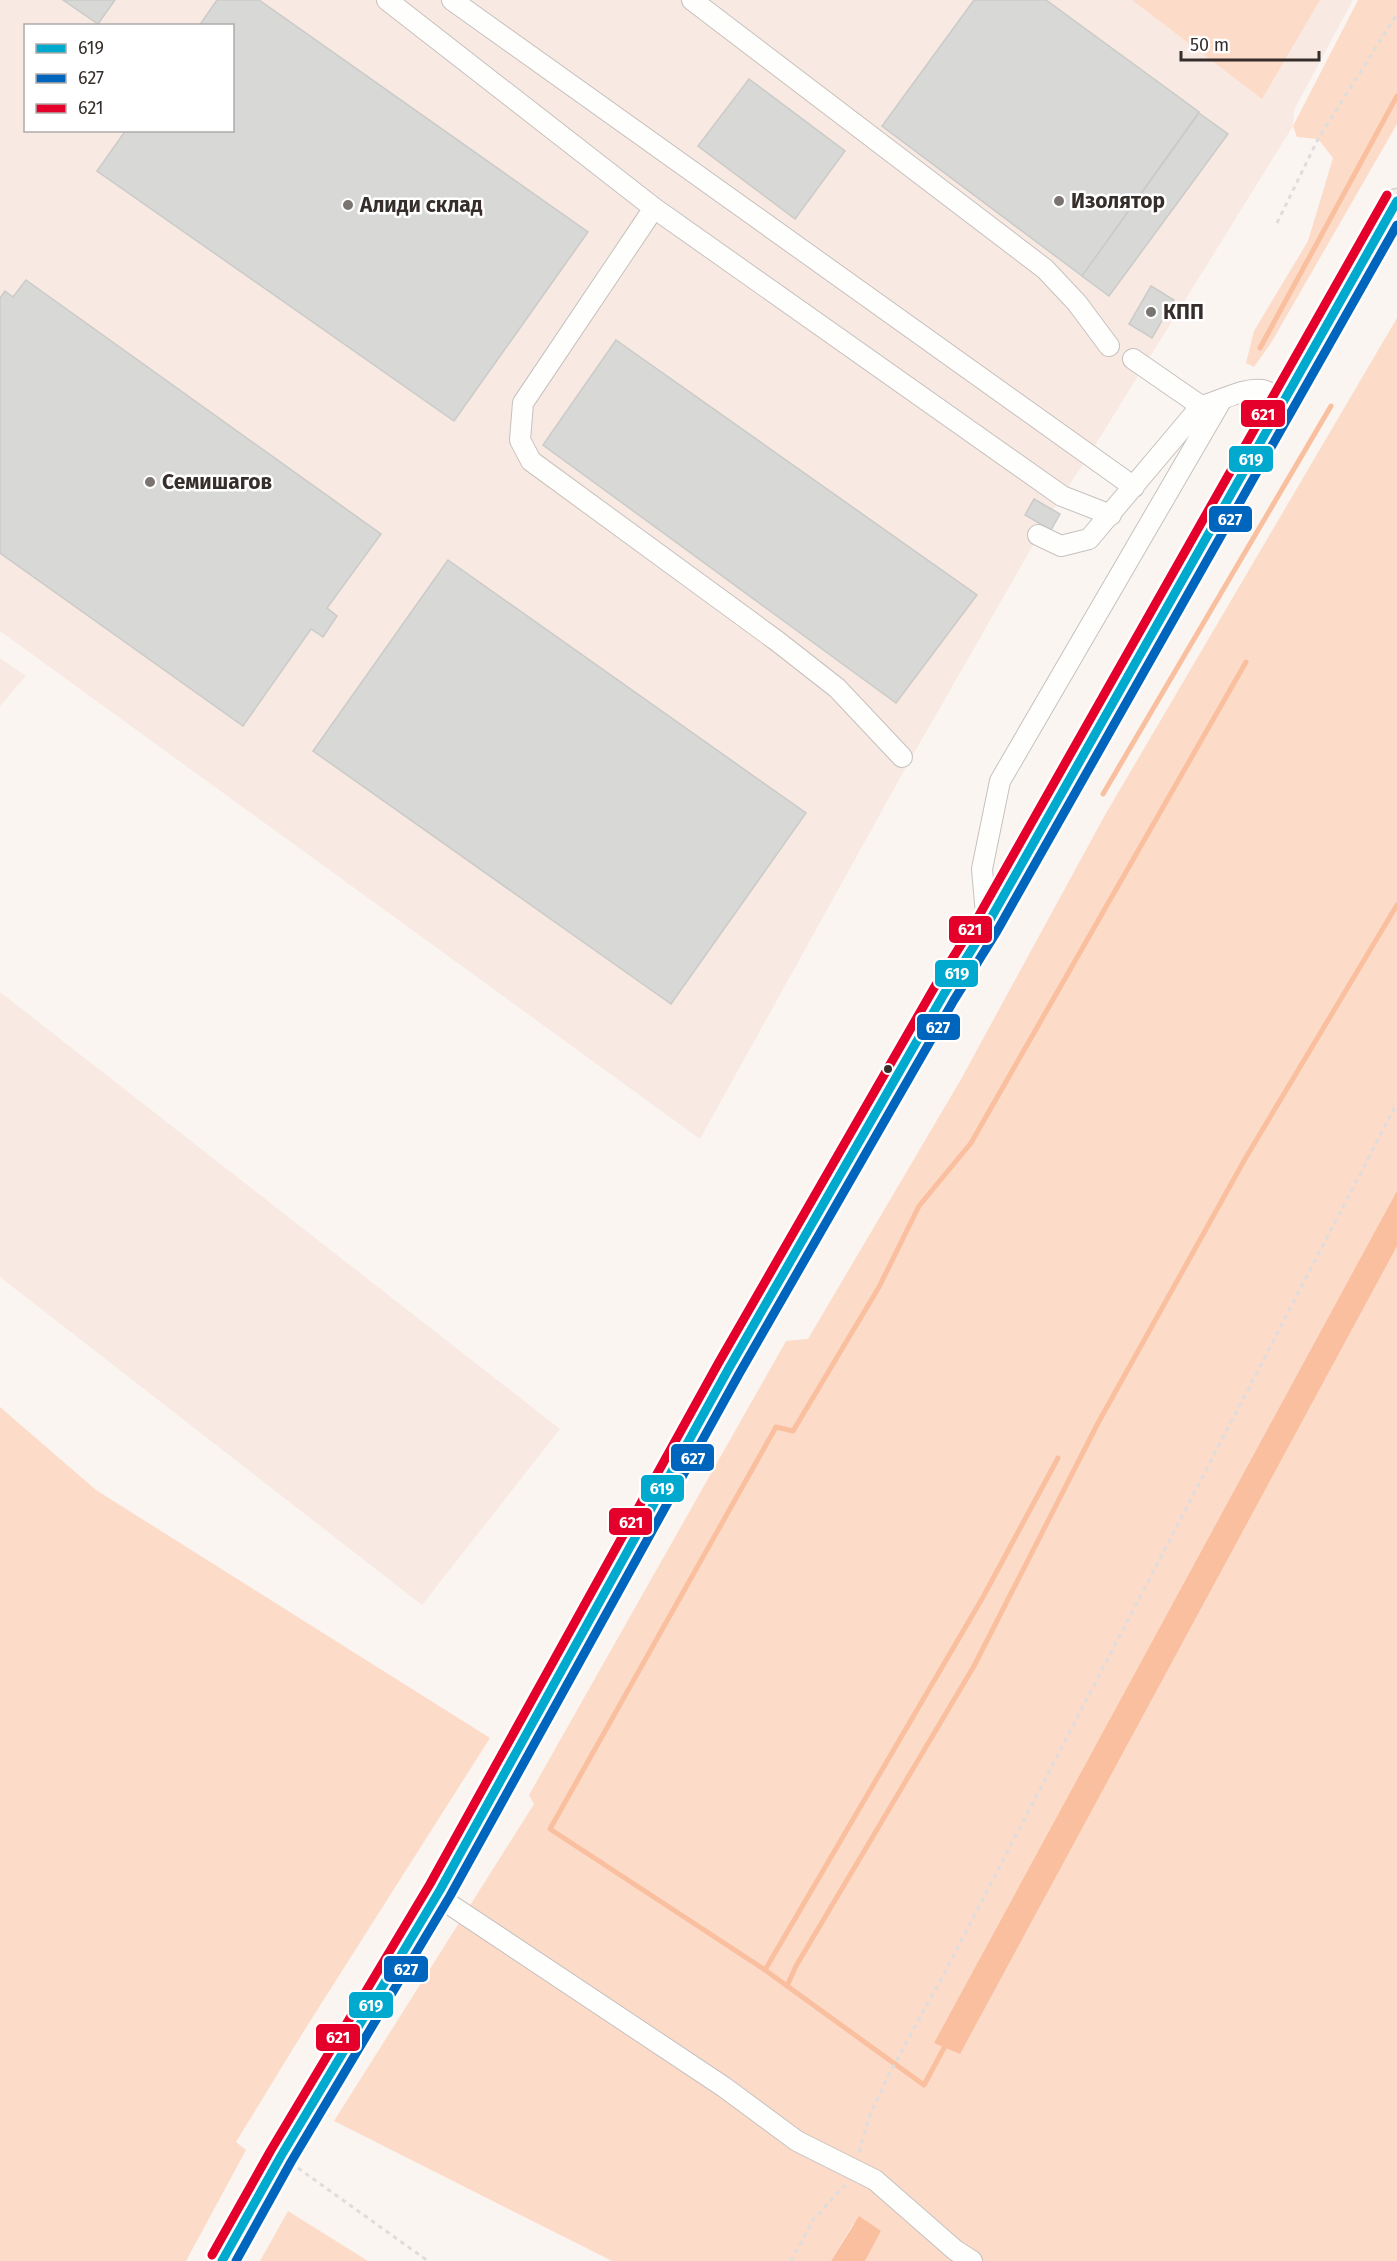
<svg xmlns="http://www.w3.org/2000/svg" width="1397" height="2261" font-family="'Fira Sans',sans-serif">
  <style>
    .built { fill: #f8e9e2; fill-rule: evenodd }
    .green { fill: #fcdbc9 }
    .water { fill: #f9bf9f }
    .lines { fill: none; stroke-linecap: round; stroke-linejoin: round }
    .stream { stroke: #f9bf9f; stroke-width: 5 }
    .building { fill: #d8d9d6; stroke: #cacbc8; stroke-width: 1.5 }
    .minor-casing { stroke: #c7c1be; stroke-width: 22 }
    .major-casing { stroke: #d5d1d0; stroke-width: 27 }
    .path { stroke: #dfdddc; stroke-width: 3; stroke-dasharray: 4.5 4.5; stroke-linecap: butt }
    .minor { stroke: #fefefd; stroke-width: 20 }
    .major { stroke: #f4ece9; stroke-width: 24 }
    .bus-1-casing { stroke: #fff; stroke-width: 14 }
    .bus-2-casing { stroke: #fff; stroke-width: 14 }
    .bus-3-casing { stroke: #fff; stroke-width: 14 }
    .bus-1 { stroke: #00a9ce; stroke-width: 9 }
    .bus-2 { stroke: #0065bd; stroke-width: 9 }
    .bus-3 { stroke: #e4002b; stroke-width: 9 }
    .poi-dot { fill: #7a7471; stroke: #fff; stroke-width: 2 }
    .bus-dot { fill: #352e2b; stroke: #fff; stroke-width: 2 }
    .labels { text-anchor: middle; dominant-baseline: central; stroke-width: 5; stroke-linejoin: round; paint-order: stroke }
    .poi-label { font-size: 21px; font-weight: bold; fill: #352e2b; stroke: #fff; text-anchor: start }
    .line-badge { stroke: #fff; stroke-width: 2 }
    .badge-label { font-size: 16px; text-anchor: middle; font-weight: bold; fill: #fff }
  </style>
  <rect width="100%" height="100%" fill="#fbf5f2"/>
  <path class="built" d="M0,0H1353L1294,110L1293,126L1089,455L1053,510L1026,515L1044,526L910,760L700,1139L0,631ZM26,26H232V130H26Z
    M0,658L26,676L0,706Z
    M0,992L560,1429L422,1605L0,1277Z"/>
  <path class="green" d="M1132,0H1320L1262,99Z
    M1358,0H1397V124L1271,343L1254,367L1246,363L1254,331L1308,241L1333,158L1318,139L1297,137L1293,126Z
    M1397,318V2261H865L881,2231L853,2224L831,2261H612L334,2121L534,1804L529,1795L786,1341L808,1339L960,1081L1105,815Z
    M0,1407L96,1490L490,1738L307,2026L236,2142L246,2150L186,2261H0Z
    M288,2211L368,2261H260Z"/>
  <path class="water" d="M1397,1191V1246L960,2054L934,2043Z
    M859,2216L881,2231L865,2261H831Z"/>
  <g class="lines">
    <path class="stream" d="M1260,348L1397,96
      M1103,794L1331,406
      M765,1970L983,1597L1058,1458
      M787,1986L796,1966L974,1666L1098,1423L1245,1159L1397,905
      M944,2048L924,2085L765,1970L550,1829L776,1427L793,1431L879,1287L919,1206L971,1143L1246,662"/>
  </g>
  <path class="building" d="M63,0H115L98,24Z
    M217,0H259L588,232L454,421L97,171L126,130H232V26H199Z
    M974,0H1046L1199,112L1082,276L882,126Z
    M749,79L845,151L795,219L698,146Z
    M1199,113L1228,134L1109,296L1082,276Z
    M26,280L381,534L327,608L337,616L323,637L311,629L243,726L0,553V298L5,291L13,297Z
    M1151,286L1174,300L1152,338L1129,324Z
    M616,340L977,595L896,703L543,445Z
    M1034,499L1060,514L1051,530L1025,515Z
    M448,560L806,813L671,1004L313,751Z"/>
  <g class="lines">
    <g class="minor-casing">
      <path id="minor" d="M387,0L654,208L1062,496L1111,515
        M452,0L1134,487
        M692,0L1045,269L1077,303L1109,346
        M654,208L523,403L520,440L531,461L777,641L837,688L902,757
        M1133,359L1201,406C1222,401 1241,388 1262,390C1269,391 1278,397 1284,400
        M1038,535L1061,546L1089,539L1201,406
        M987,925L982,869L1000,781L1221,401
        M437,1896L724,2087L797,2141L875,2180L955,2250L972,2261"/>
    </g>
    <g class="major-casing">
      <path id="major" d="M222,2261L281,2156L440,1890L729,1368L944,994L987,925L1397,201"/>
    </g>
    <path class="path" d="M1277,223L1318,139L1397,14
      M859,2152L870,2115L888,2076L946,1970L1397,1103
      M298,2168L428,2261
      M791,2261L813,2220L845,2185"/>
    <use href="#minor" class="minor"/>
    <use href="#major" class="major"/>
    <g class="bus-1-casing">
      <path id="bus-1" d="M222,2261L281,2156L440,1890L729,1368L944,994L987,925L1397,201"/>
    </g>
    <g class="bus-2-casing">
      <path id="bus-2" d="M236,2261L291,2162L450,1896L739,1374L954,1000L997,931L1397,225"/>
    </g>
    <g class="bus-3-casing">
      <path id="bus-3" d="M212,2255L271,2150L430,1884L719,1362L934,988L977,919L1387,195"/>
    </g>
    <use href="#bus-1" class="bus-1"/>
    <use href="#bus-2" class="bus-2"/>
    <use href="#bus-3" class="bus-3"/>
  </g>
  <g class="poi-dot">
    <circle cx="1059" cy="201" r="6"/>
    <circle cx="348" cy="205" r="6"/>
    <circle cx="1151" cy="312" r="6"/>
    <circle cx="150" cy="482" r="6"/>
  </g>
  <circle class="bus-dot" cx="888" cy="1069" r="5"/>
  <g class="labels">
    <g class="poi-label">
      <text x="1071" y="201">Изолятор</text>
      <text x="360" y="205">Алиди склад</text>
      <text x="1163" y="312">КПП</text>
      <text x="162" y="482">Семишагов</text>
    </g>
  </g>
  <g class="line-badge">
    <rect x="1240" y="399" width="46" height="29" rx="6" fill="#e4002b"/>
    <rect x="1228" y="445" width="46" height="28" rx="6" fill="#00a9ce"/>
    <rect x="1208" y="505" width="45" height="28" rx="6" fill="#0065bd"/>
    <rect x="948" y="915" width="45" height="29" rx="6" fill="#e4002b"/>
    <rect x="934" y="959" width="45" height="29" rx="6" fill="#00a9ce"/>
    <rect x="916" y="1013" width="45" height="28" rx="6" fill="#0065bd"/>
    <rect x="670" y="1443" width="45" height="29" rx="6" fill="#0065bd"/>
    <rect x="640" y="1474" width="45" height="29" rx="6" fill="#00a9ce"/>
    <rect x="608" y="1507" width="45" height="29" rx="6" fill="#e4002b"/>
    <rect x="383" y="1955" width="46" height="28" rx="6" fill="#0065bd"/>
    <rect x="348" y="1991" width="46" height="28" rx="6" fill="#00a9ce"/>
    <rect x="315" y="2023" width="46" height="29" rx="6" fill="#e4002b"/>
  </g>
  <g class="badge-label">
    <text x="1263" y="420">621</text>
    <text x="1251" y="465">619</text>
    <text x="1230" y="525">627</text>
    <text x="970" y="935">621</text>
    <text x="957" y="979">619</text>
    <text x="938" y="1033">627</text>
    <text x="693" y="1464">627</text>
    <text x="662" y="1494">619</text>
    <text x="631" y="1528">621</text>
    <text x="406" y="1975">627</text>
    <text x="371" y="2011">619</text>
    <text x="338" y="2043">621</text>
  </g>
  <rect x="24" y="24" width="210" height="108" fill="#ffffff" stroke="#aeabaa" stroke-width="1.5"/>
  <rect x="36" y="44" width="30" height="9" fill="#00a9ce" stroke="#aeabaa" stroke-width="1.5"/>
  <text x="78" y="54" font-size="18" fill="#352e2b">619</text>
  <rect x="36" y="74" width="30" height="9" fill="#0065bd" stroke="#aeabaa" stroke-width="1.5"/>
  <text x="78" y="84" font-size="18" fill="#352e2b">627</text>
  <rect x="36" y="104" width="30" height="9" fill="#e4002b" stroke="#aeabaa" stroke-width="1.5"/>
  <text x="78" y="114" font-size="18" fill="#352e2b">621</text>
  <path d="M1181 51v9h138v-9" fill="none" stroke="#352e2b" stroke-width="3"/>
  <text x="1190" y="51" font-size="18" fill="#352e2b" stroke="#ffffff" stroke-width="4.5" paint-order="stroke">50 m</text>
</svg>
